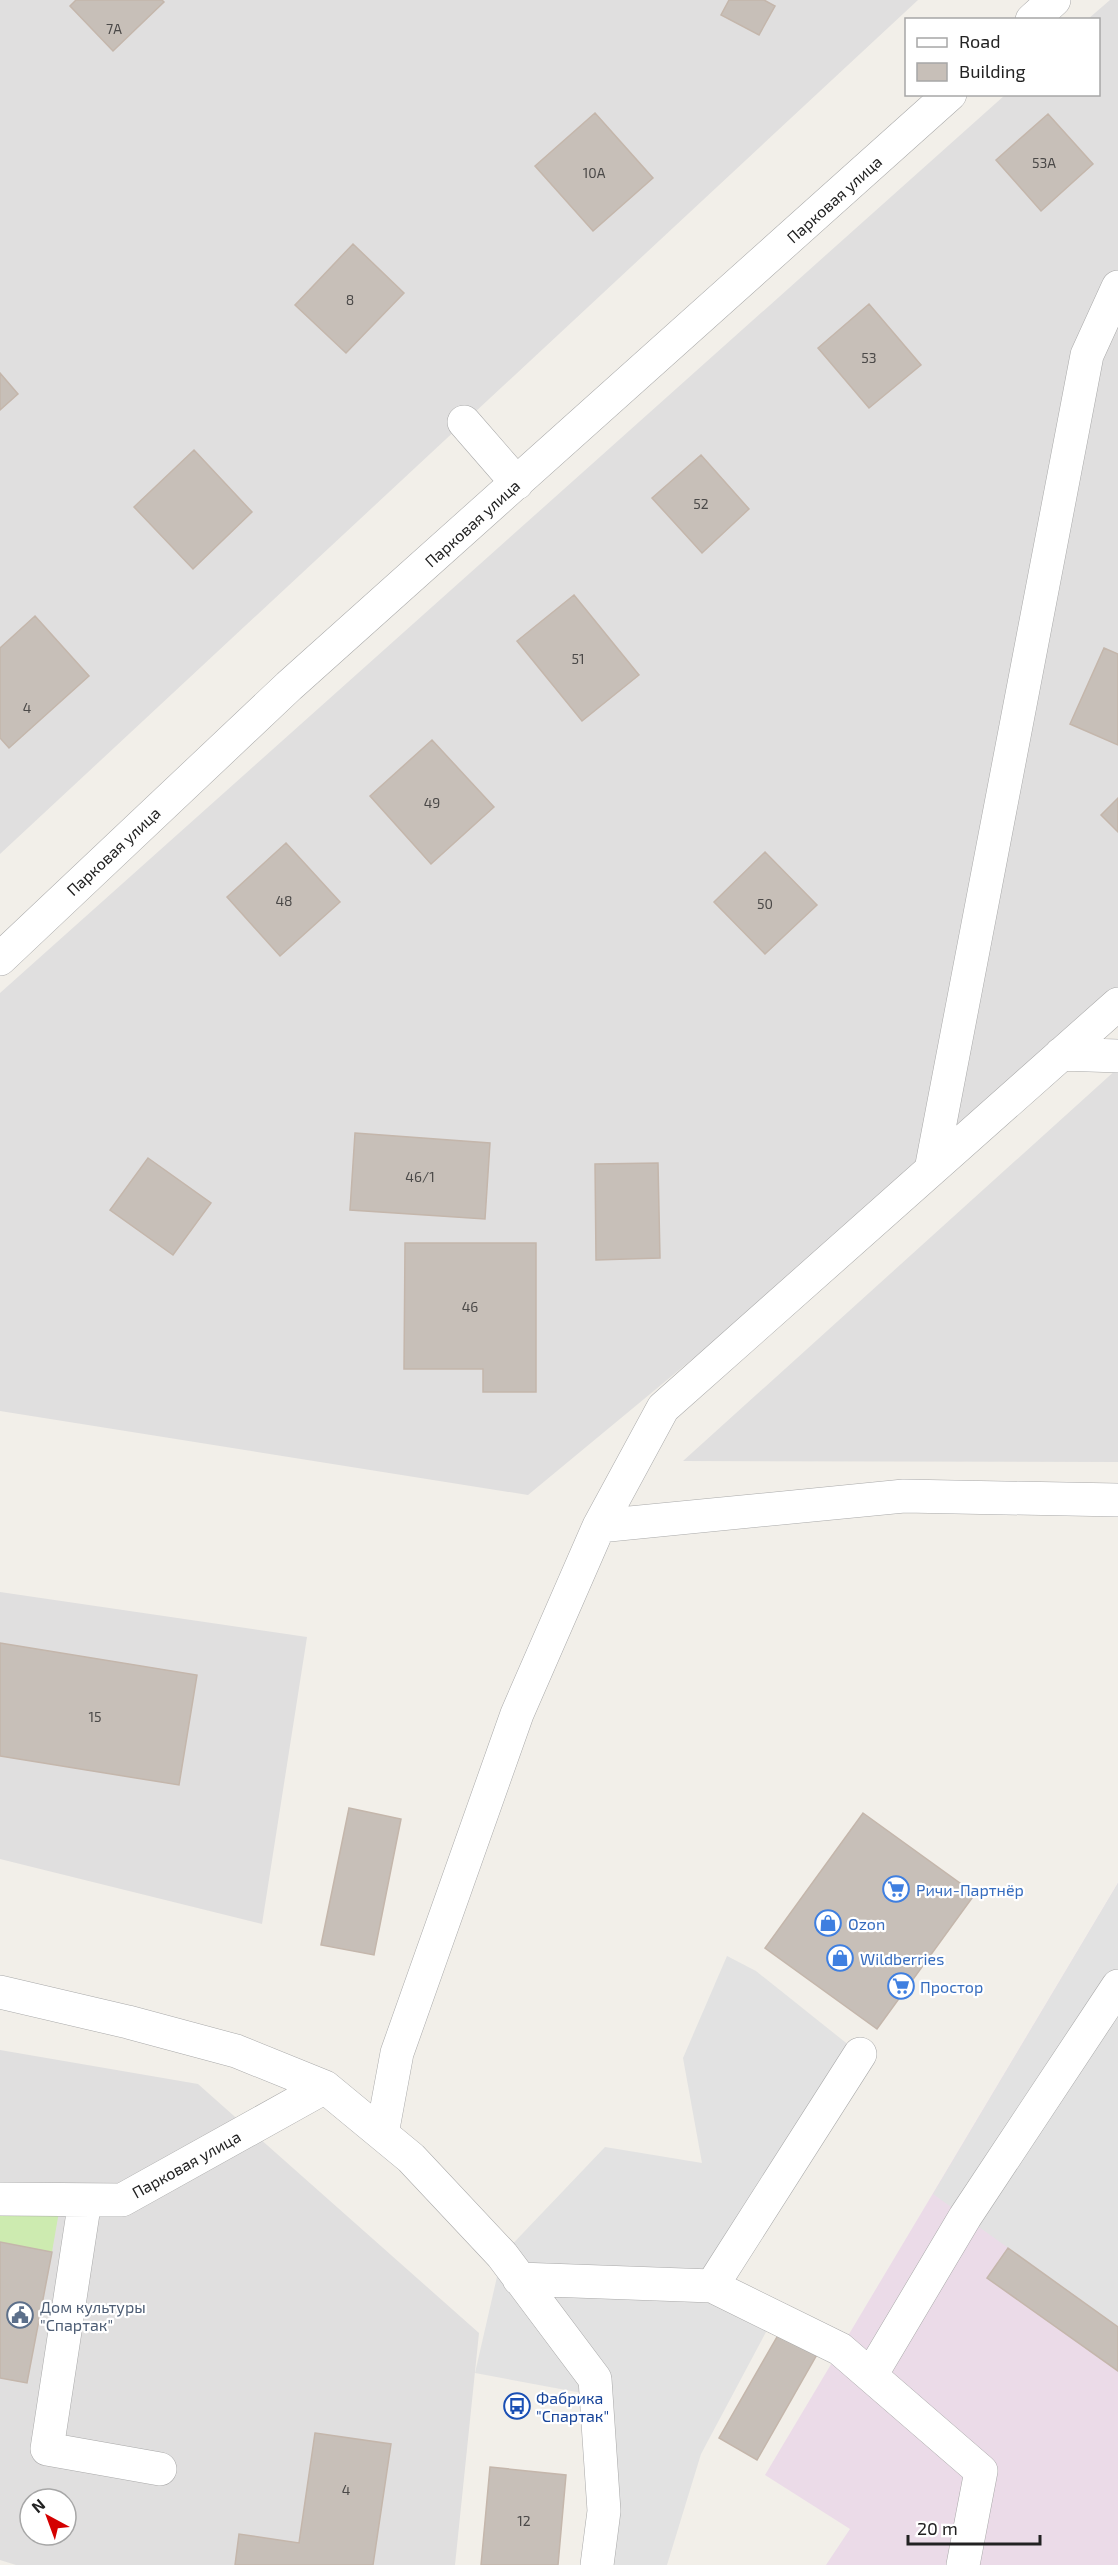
<svg xmlns="http://www.w3.org/2000/svg" width="1118" height="2565" font-family="'Exo 2',sans-serif">
  <style>
    .residential { fill: #e0dfdf; fill-rule: evenodd }
    .industrial { fill: #ebdbe8 }
    .grass { fill: #cdebb0 }
    .parking { fill: #e2e2e2 }
    .building { fill: #c7bfb8; stroke: #c4b6ab; stroke-width: 1.5 }
    .lines { fill: none; stroke-linecap: round; stroke-linejoin: round }
    .minor-casing { stroke: #a9a9a9; stroke-width: 34 }
    .minor { stroke: #fff; stroke-width: 33 }
    .labels { text-anchor: middle; dominant-baseline: central; stroke-width: 4.5; stroke-linejoin: round; paint-order: stroke }
    .number-label { font-size: 14px; fill: #4b4948 }
    .street-label { font-size: 16px; fill: #222; stroke: #fff }
    .shop-label { font-size: 16px; fill: #366cbe; stroke: #fff; text-anchor: start }
    .service-label { font-size: 16px; fill: #4e5e75; stroke: #fff; text-anchor: start }
    .transit-label { font-size: 16px; fill: #164399; stroke: #fff; text-anchor: start }
  </style>
  <rect width="100%" height="100%" fill="#f2efe9"/>
  <path class="residential" d="M0,0H918L0,854Z
    M1110,0H1118V1000L1061,1054L528,1495L0,1411V993L1005,95L1098,94V20L1088,19Z
    M1118,1068V1462L683,1461Z
    M0,1592L307,1637L262,1924L0,1859Z
    M0,2050L198,2084L479,2333L455,2565H16L0,2560ZM30,2499H66V2535H30Z"/>
  <path class="industrial" d="M1118,1883V2565H826L850,2529L765,2475Z"/>
  <path class="grass" d="M0,2199L61,2200L52,2252L0,2242Z"/>
  <path class="parking" d="M1118,1883V2327L933,2194Z
    M727,1956L756,1971L860,2054L712,2285L774,2317L701,2454L667,2565H597L582,2393L475,2373L502,2255L605,2147L702,2163L683,2058Z"/>
  <path class="building" d="M76,0H162L164,2L113,51L70,6Z
    M729,0H764L775,6L759,35L721,15Z
    M595,113L653,178L593,231L535,166Z
    M1048,114L1093,164L1041,211L996,160Z
    M353,244L404,293L346,353L295,305Z
    M869,304L921,365L869,408L818,348Z
    M0,373L18,394L0,410Z
    M194,450L252,512L193,569L134,507Z
    M701,455L749,509L702,553L652,498Z
    M574,595L639,675L582,721L517,641Z
    M35,616L89,676L9,748L0,738V648Z
    M1104,648L1118,654V745L1070,724Z
    M432,740L494,807L431,864L370,796Z
    M1118,798V832L1101,815Z
    M286,843L340,902L280,956L227,897Z
    M765,852L817,905L765,954L714,902Z
    M355,1133L490,1143L485,1219L350,1210Z
    M148,1158L211,1203L173,1255L110,1210Z
    M658,1163L660,1258L596,1260L595,1164Z
    M405,1243H536V1392H483V1369H404Z
    M0,1643L197,1675L179,1785L0,1756Z
    M349,1808L401,1819L374,1955L321,1945Z
    M863,1813L975,1894L877,2029L765,1948Z
    M0,2242L52,2252L27,2383L0,2378Z
    M1008,2248L1118,2327V2371L987,2278Z
    M781,2330L819,2351L757,2460L719,2438Z
    M315,2433L391,2444L373,2565H235L239,2534L299,2543Z
    M490,2467L566,2475L558,2565H481Z"/>
  <g class="lines">
    <g class="minor-casing">
      <path id="minor" d="M1032,20L1054,0
        M464,422L517,483
        M0,959L289,686L950,94
        M1061,1054L1118,1056
        M931,1170L1087,355L1118,287
        M599,1526L904,1496L1118,1500
        M0,1992L128,2022L236,2051L325,2087L411,2158L502,2255L595,2379L604,2511L597,2565
        M382,2134L397,2053L517,1714L599,1526L663,1408L1118,1004
        M0,2199L122,2200L325,2087
        M85,2200L47,2449L160,2469
        M519,2279L712,2286L840,2349L981,2471L963,2565
        M712,2286L860,2054
        M871,2375L965,2217L1118,1986"/>
    </g>
    <use href="#minor" class="minor"/>
  </g>
  <defs>
    <g id="supermarket-ring" transform="scale(1.35)"><circle r="9.5" fill="#fff" stroke="#3f7fe0" stroke-width="1.5"/><path d="M-6-5.5h2.5l.6 2H6L4.5 2H-2.5L-4.4-4H-6ZM-1.5 3.2a1.3 1.3 0 1 0 .1 0ZM3 3.2a1.3 1.3 0 1 0 .1 0Z" fill="#3f7fe0"/></g>
    <g id="shop-ring" transform="scale(1.35)"><circle r="9.5" fill="#fff" stroke="#3f7fe0" stroke-width="1.5"/><path d="M-5-2.5h2.3a2.7 3.5 0 0 1 5.4 0H5L5.5 6h-11ZM-1.5-2.5h3a1.5 2.3 0 0 0-3 0Z" fill="#3f7fe0"/></g>
    <g id="civic-ring" transform="scale(1.35)"><circle r="9.5" fill="#fff" stroke="#5c6f8a" stroke-width="1.5"/><path d="M-.6-6.5H3V-4.5H.6V-3L4-1V1h2V6H-6V1h2V-1L-.6-3ZM-1.2 2.5V6h2.4V2.5Z" fill="#5c6f8a"/></g>
    <g id="bus-ring" transform="scale(1.35)"><circle r="9.5" fill="#fff" stroke="#1a4fb4" stroke-width="1.5"/><path d="M-5-6H5V4H4V6H2V4H-2V6H-4V4H-5ZM-3.5-4V0h7V-4ZM-3.5 1.2v1.5H-2V1.2ZM2 1.2v1.5H3.5V1.2Z" fill="#1a4fb4"/></g>
  </defs>
  <g fill-rule="evenodd">
    <use href="#supermarket-ring" x="896" y="1889"/>
    <use href="#shop-ring" x="828" y="1923"/>
    <use href="#shop-ring" x="840" y="1958"/>
    <use href="#supermarket-ring" x="901" y="1986"/>
    <use href="#civic-ring" x="20" y="2315"/>
    <use href="#bus-ring" x="517" y="2406"/>
  </g>
  <g class="labels">
    <g class="number-label">
      <text x="114" y="28">7А</text>
      <text x="1044" y="162">53А</text>
      <text x="594" y="172">10А</text>
      <text x="350" y="299">8</text>
      <text x="869" y="357">53</text>
      <text x="701" y="503">52</text>
      <text x="578" y="658">51</text>
      <text x="27" y="707">4</text>
      <text x="432" y="802">49</text>
      <text x="284" y="900">48</text>
      <text x="765" y="903">50</text>
      <text x="420" y="1176">46/1</text>
      <text x="470" y="1306">46</text>
      <text x="95" y="1716">15</text>
      <text x="346" y="2489">4</text>
      <text x="524" y="2520">12</text>
    </g>
    <g class="street-label">
      <text transform="translate(834 199) rotate(-42)">Парковая улица</text>
      <text transform="translate(472 523) rotate(-42)">Парковая улица</text>
      <text transform="translate(113 851) rotate(-43)">Парковая улица</text>
      <text transform="translate(186 2164) rotate(-29)">Парковая улица</text>
    </g>
    <g class="shop-label">
      <text x="916" y="1889">Ричи-Партнёр</text>
      <text x="848" y="1923">Ozon</text>
      <text x="860" y="1958">Wildberries</text>
      <text x="920" y="1986">Простор</text>
    </g>
    <g class="service-label">
      <text x="40" y="2306">Дом культуры<tspan x="40" dy="18">"Спартак"</tspan></text>
    </g>
    <g class="transit-label">
      <text x="536" y="2397">Фабрика<tspan x="536" dy="18">"Спартак"</tspan></text>
    </g>
  </g>
  <rect x="905" y="18" width="195" height="78" fill="#ffffff" stroke="#a7a7a7" stroke-width="1.5"/>
  <rect x="917" y="38" width="30" height="9" fill="#ffffff" stroke="#a7a7a7" stroke-width="1.5"/>
  <text x="959" y="48" font-size="18" fill="#222222">Road</text>
  <rect x="917" y="63" width="30" height="18" fill="#c7bfb8" stroke="#a7a7a7" stroke-width="1.5"/>
  <text x="959" y="78" font-size="18" fill="#222222">Building</text>
  <g transform="translate(48 2517) rotate(319)"><circle r="28" fill="#ffffff" stroke="#a7a7a7" stroke-width="1.5"/>
  <path d="M0-4.5L10 22L0 15L-10 22Z" fill="#d40000"/>
  <text y="-9" font-size="16" font-weight="bold" text-anchor="middle" fill="#222222">N</text>
  </g>
  <path d="M908 2535v9h132v-9" fill="none" stroke="#222222" stroke-width="3"/>
  <text x="917" y="2535" font-size="18" fill="#222222" stroke="#ffffff" stroke-width="4.5" paint-order="stroke">20 m</text>
</svg>
